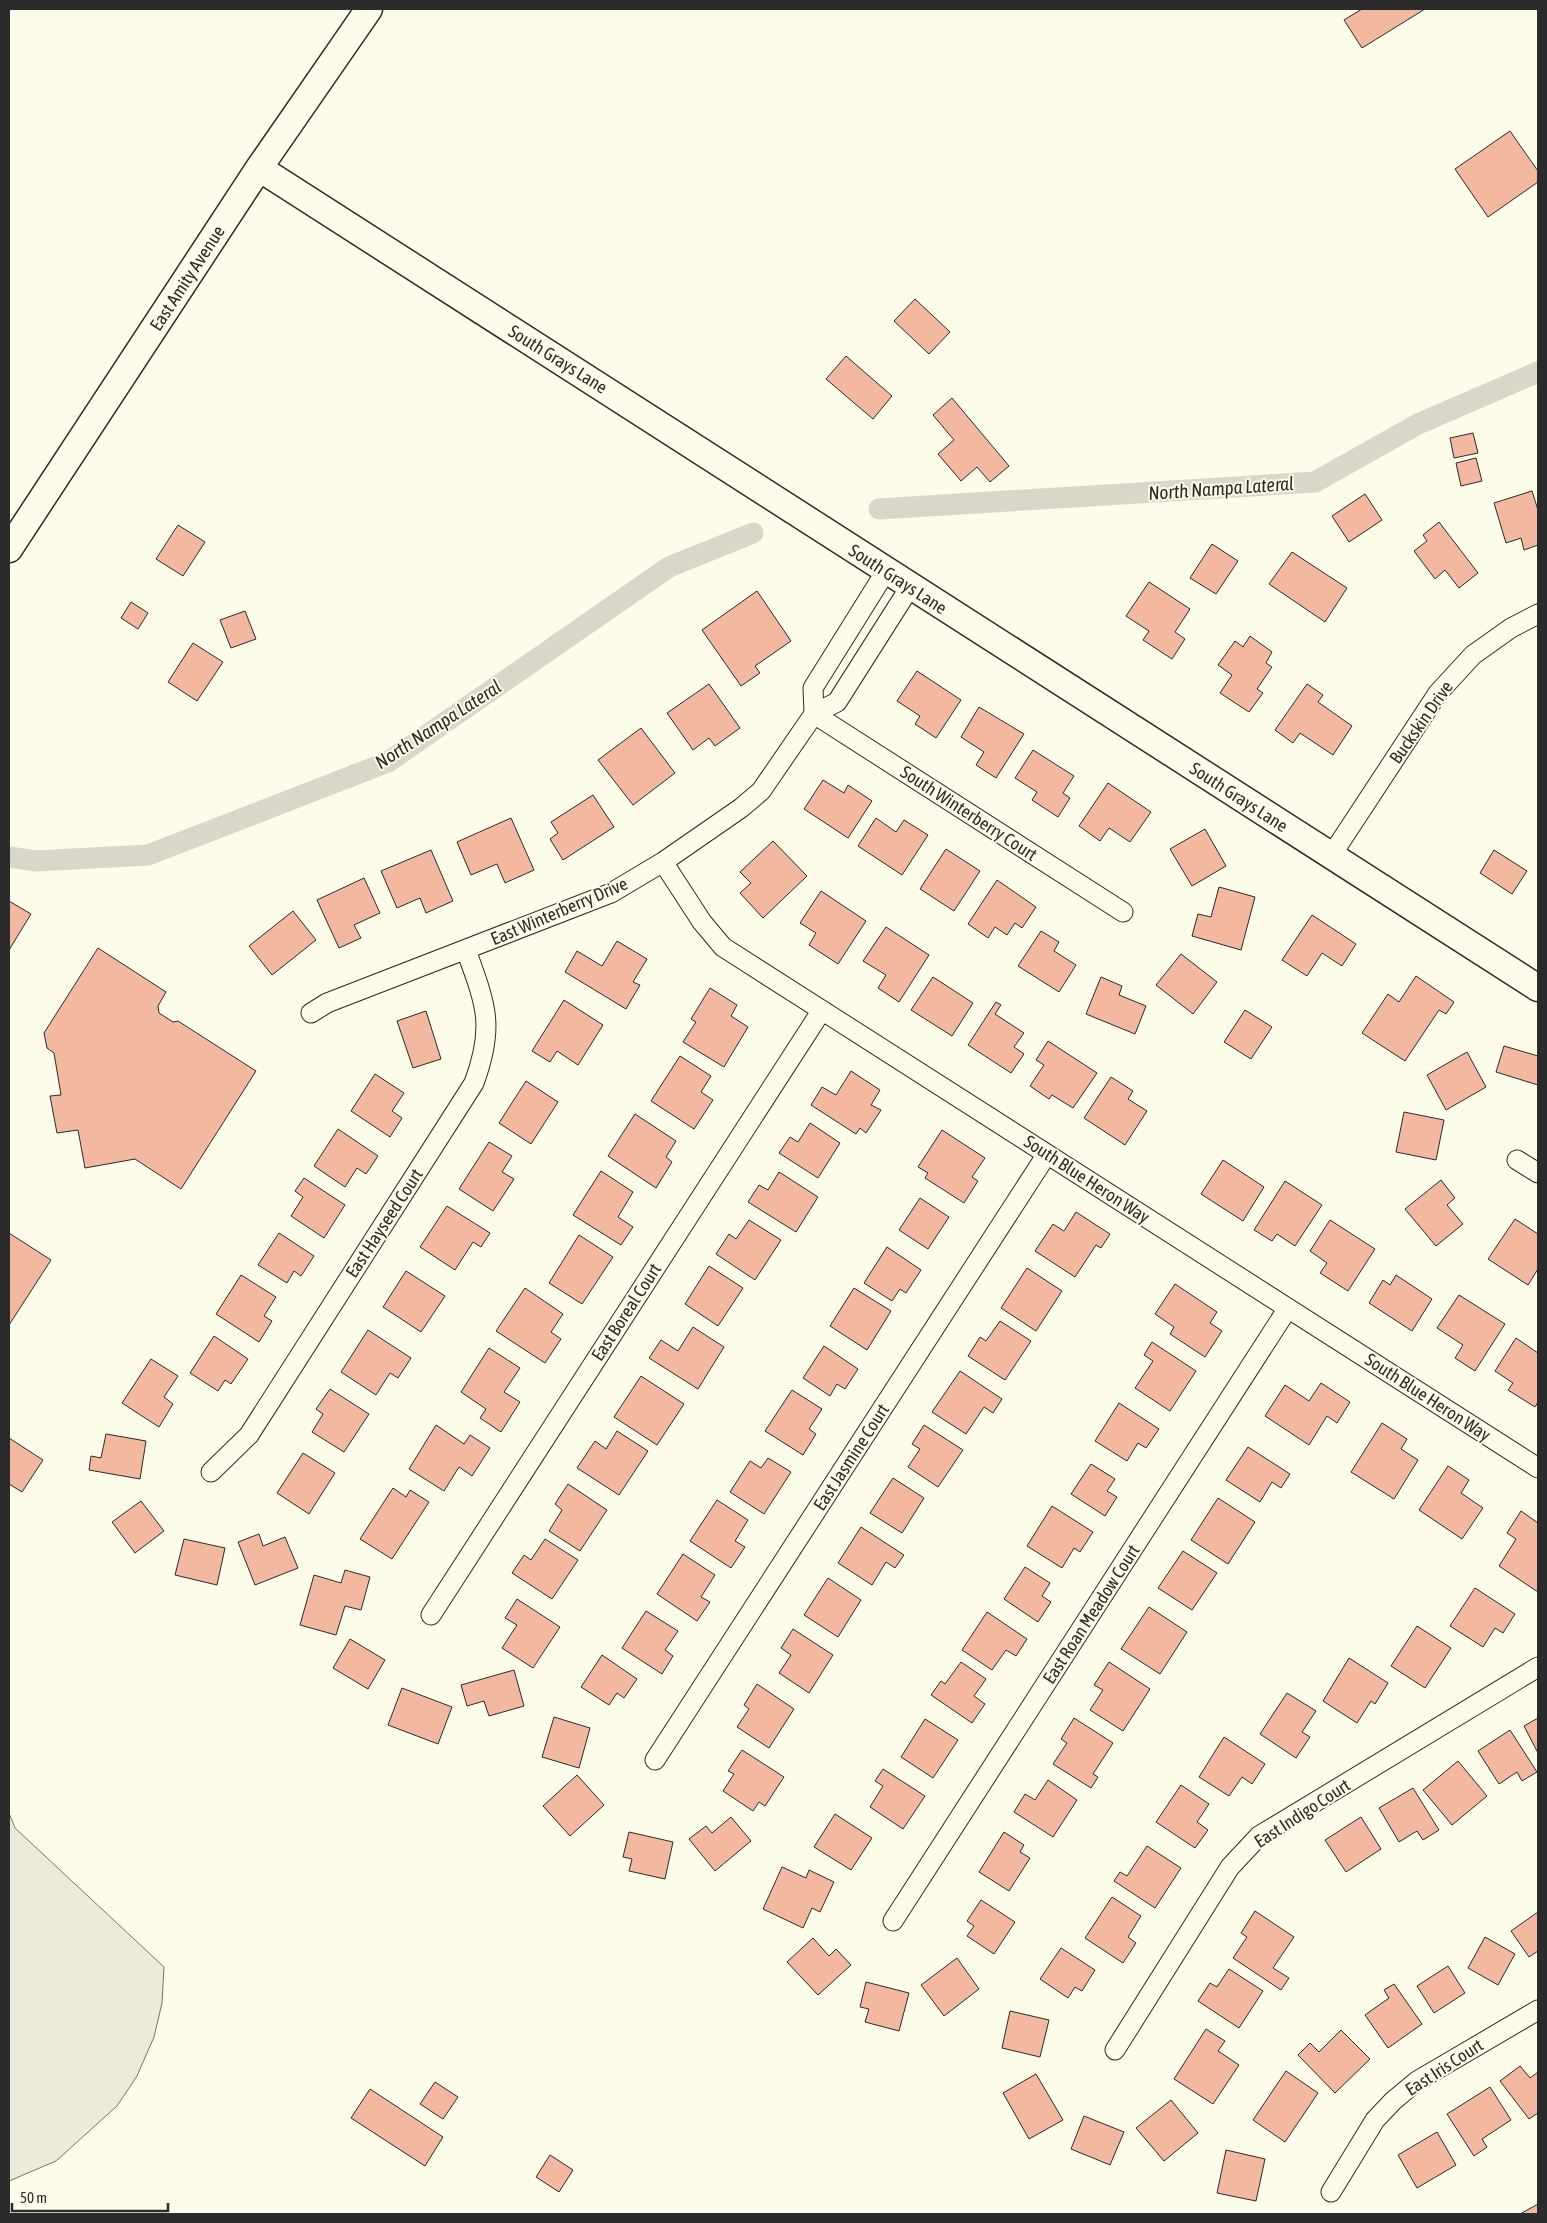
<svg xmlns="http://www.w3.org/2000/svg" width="1547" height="2223" font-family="'Asap Condensed',sans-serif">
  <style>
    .green { fill: #ecebdb; stroke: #74746e }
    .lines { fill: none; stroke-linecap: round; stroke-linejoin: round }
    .canal { stroke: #d8d7c9; stroke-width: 21 }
    .building { fill: #f2b8a0; stroke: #2b2b2b }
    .street-casing { stroke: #2b2b2b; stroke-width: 21 }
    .secondary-casing { stroke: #2b2b2b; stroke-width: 29 }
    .street { stroke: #fdfbea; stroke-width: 19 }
    .secondary { stroke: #fdfbea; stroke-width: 26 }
    .labels { text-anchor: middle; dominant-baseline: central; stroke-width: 4; stroke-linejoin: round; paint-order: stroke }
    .street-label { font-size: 18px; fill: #2b2b2b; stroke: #fdfbea }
    .water-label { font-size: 19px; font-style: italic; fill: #2b2b2b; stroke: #fdfbea }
  </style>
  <rect width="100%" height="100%" fill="#fdfbea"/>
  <path class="green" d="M9,1813L15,1828L164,1967L162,2003L154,2037L137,2076L117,2106L56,2161L9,2181Z"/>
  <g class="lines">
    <path class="canal" d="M879,509L1315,482L1418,424L1538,372
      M9,857L36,861L148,855L388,762L669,567L753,533"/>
  </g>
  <path class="building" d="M1362,9H1425L1362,48L1344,20Z
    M1510,131L1538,171V182L1488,217L1455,169Z
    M915,299L950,332L929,354L894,321Z
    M846,356L892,396L873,419L826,379Z
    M952,398L1009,466L990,482L977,467L961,481L938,454L954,440L933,415Z
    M1473,433L1478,453L1454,458L1450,438Z
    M1476,458L1482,481L1461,486L1456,463Z
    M1532,491L1538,510V545L1524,550L1521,538L1506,543L1494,503Z
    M1365,494L1382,520L1349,542L1332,516Z
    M1439,522L1478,573L1459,588L1445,570L1435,579L1414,551L1427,541L1423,535Z
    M178,525L205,542L183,576L156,559Z
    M1212,544L1238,561L1216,594L1190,578Z
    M1292,552L1347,588L1325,622L1269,584Z
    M1149,582L1190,609L1175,632L1185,639L1172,659L1143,640L1149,631L1126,616Z
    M757,591L791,641L755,666L760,673L741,686L702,630Z
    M131,602L148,613L138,629L121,618Z
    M245,611L256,639L231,648L220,620Z
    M1250,636L1272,652L1266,663L1272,667L1257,689L1263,693L1249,712L1220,693L1232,675L1218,665L1235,641L1243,647Z
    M193,643L223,662L197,701L168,682Z
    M917,671L961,700L936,738L915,724L920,716L897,701Z
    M709,684L740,728L715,746L709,738L693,750L667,713Z
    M1307,684L1323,695L1318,702L1352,726L1333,755L1300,733L1293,743L1275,730Z
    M979,707L1024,734L996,778L976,765L984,752L961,737Z
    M641,728L675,773L633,805L598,760Z
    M1033,750L1074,776L1063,793L1070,798L1058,817L1032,800L1037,792L1015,778Z
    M823,780L844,793L848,785L872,801L848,838L804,809Z
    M1108,783L1151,812L1130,842L1109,828L1100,841L1079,826Z
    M593,795L614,827L563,860L550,839L558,833L551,822Z
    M511,818L534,870L505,883L497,864L471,875L457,842Z
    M876,818L896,832L904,820L928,835L902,875L858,846Z
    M1205,829L1226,866L1192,886L1170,849Z
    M773,841L807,876L763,918L740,893L751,883L740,872Z
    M946,849L980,871L954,911L920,889Z
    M431,850L453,901L426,913L420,898L397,908L381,871Z
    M1494,850L1527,871L1512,894L1480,873Z
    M364,878L380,913L354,925L361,938L339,948L317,900Z
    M997,880L1036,907L1022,928L1015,923L1007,935L995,927L988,938L968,924Z
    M1219,887L1255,897L1241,950L1192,936L1198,914L1211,917Z
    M821,891L866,921L838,964L809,945L816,933L800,923Z
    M9,901L31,914L9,950Z
    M293,911L316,940L272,975L249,946Z
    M1312,915L1356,944L1342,966L1322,953L1307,976L1282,960Z
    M886,927L929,955L899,1002L878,988L886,975L863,961Z
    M1041,931L1059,942L1054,951L1076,965L1059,992L1018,966Z
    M617,941L647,959L633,982L640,985L626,1009L565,972L577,951L602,966Z
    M98,948L166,992L158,1006L159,1013L173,1022L178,1021L256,1071L181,1189L135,1159L85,1168L78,1130L57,1133L50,1096L61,1095L54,1053L47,1048L44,1033Z
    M1181,954L1217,982L1193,1014L1156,985Z
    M1416,976L1454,1002L1446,1014L1439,1010L1405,1061L1362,1033L1388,994L1399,1002Z
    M933,977L973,1003L952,1036L911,1010Z
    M1101,977L1122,986L1119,995L1146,1006L1135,1034L1086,1014Z
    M710,988L737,1005L731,1016L748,1027L724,1067L683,1042L696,1022L691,1019Z
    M564,1000L603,1025L578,1065L557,1051L550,1062L532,1051Z
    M996,1002L1001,1005L995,1014L1024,1033L1014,1047L1024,1054L1011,1073L968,1045Z
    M1245,1010L1272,1027L1251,1059L1224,1042Z
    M426,1011L441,1059L413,1068L397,1021Z
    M1048,1041L1097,1073L1073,1108L1052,1095L1049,1099L1030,1086L1044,1065L1036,1060Z
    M1504,1046L1538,1056V1085L1496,1072Z
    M1467,1052L1486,1087L1446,1110L1427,1075Z
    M680,1056L711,1076L701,1092L713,1100L694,1129L651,1101Z
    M851,1071L880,1090L871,1105L881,1110L866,1133L860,1128L856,1134L811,1105L822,1087L836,1095Z
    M375,1074L404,1093L392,1111L402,1118L390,1137L351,1111Z
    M1111,1077L1133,1091L1128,1099L1147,1111L1125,1145L1084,1118Z
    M526,1081L558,1102L531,1144L499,1123Z
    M1404,1112L1444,1120L1436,1160L1396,1152Z
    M635,1114L676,1141L666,1157L672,1162L656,1188L608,1156Z
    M810,1123L840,1143L818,1178L779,1153L790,1137L798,1142Z
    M338,1129L378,1156L366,1174L357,1168L345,1187L314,1166Z
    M942,1130L985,1158L972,1177L978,1181L964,1203L925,1178L928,1173L918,1167Z
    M489,1142L512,1156L502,1172L514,1179L493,1211L459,1189Z
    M1223,1160L1264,1187L1243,1221L1201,1194Z
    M601,1171L633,1192L618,1217L633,1227L621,1245L573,1215Z
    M779,1172L818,1197L796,1232L748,1202L759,1185L768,1190Z
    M304,1178L345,1205L324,1238L291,1216L303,1197L295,1191Z
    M1441,1180L1455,1198L1447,1205L1463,1224L1436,1246L1405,1209Z
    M1285,1181L1322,1205L1295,1246L1277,1234L1272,1241L1254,1230Z
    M920,1198L949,1217L928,1249L899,1230Z
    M447,1206L490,1233L481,1247L473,1242L455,1270L420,1247Z
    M1076,1212L1110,1234L1101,1248L1096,1245L1075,1277L1035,1251L1053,1224L1064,1231Z
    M1515,1219L1538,1234V1269L1528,1285L1488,1259Z
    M749,1220L781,1240L755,1280L716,1254L729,1234L736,1239Z
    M1330,1220L1375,1249L1348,1291L1320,1273L1327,1263L1310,1251Z
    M9,1233L51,1260L9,1325Z
    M279,1233L314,1256L301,1276L294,1271L287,1283L258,1265Z
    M579,1235L613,1257L582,1304L549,1283Z
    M887,1247L921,1270L906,1293L900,1289L892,1301L864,1283Z
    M709,1266L743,1288L718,1326L685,1304Z
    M1027,1268L1062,1291L1036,1331L1001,1308Z
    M406,1271L445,1296L421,1332L383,1307Z
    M241,1275L276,1297L264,1316L272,1321L259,1342L216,1314Z
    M1396,1275L1432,1299L1412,1331L1369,1303L1383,1280L1390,1285Z
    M1175,1284L1217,1312L1210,1323L1222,1331L1205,1357L1170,1334L1174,1327L1155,1314Z
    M525,1288L563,1314L551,1332L561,1339L545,1363L496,1331Z
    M854,1288L891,1311L867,1350L830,1326Z
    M1459,1295L1505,1324L1475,1371L1455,1358L1463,1345L1437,1328Z
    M1000,1321L1031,1341L1005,1380L968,1356L980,1337L986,1341Z
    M693,1327L724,1347L698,1389L649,1358L661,1340L678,1351Z
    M368,1330L411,1358L398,1378L390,1373L376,1395L341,1372Z
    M214,1336L248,1359L231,1384L225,1380L218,1391L190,1373Z
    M1516,1338L1538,1353V1402L1535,1407L1508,1390L1513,1383L1495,1371Z
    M1152,1342L1196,1371L1170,1411L1135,1388L1153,1361L1144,1355Z
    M824,1346L858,1369L845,1389L837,1384L830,1396L803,1378Z
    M489,1348L520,1368L504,1392L520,1402L501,1432L480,1418L486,1409L461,1392Z
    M151,1359L178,1376L164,1397L173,1404L159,1427L122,1403Z
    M960,1371L1002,1399L993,1413L984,1407L966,1434L932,1412Z
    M641,1376L684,1404L657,1445L614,1417Z
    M1321,1383L1350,1402L1337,1423L1327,1416L1309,1445L1265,1416L1285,1385L1309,1401Z
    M330,1389L369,1414L344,1452L312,1432L323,1414L316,1409Z
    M792,1390L822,1409L809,1429L816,1434L803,1455L765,1431Z
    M1119,1403L1159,1429L1146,1448L1138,1443L1127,1461L1095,1441Z
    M1382,1423L1407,1439L1401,1449L1418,1460L1394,1499L1351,1472Z
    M436,1425L464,1444L470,1435L490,1448L472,1476L459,1467L444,1491L409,1469Z
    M924,1425L963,1450L938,1487L908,1467L920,1449L912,1444Z
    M617,1431L648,1451L619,1495L577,1468L595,1441L606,1449Z
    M106,1434L146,1441L140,1479L89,1470L91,1456L101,1458Z
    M9,1438L43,1460L22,1492L9,1484Z
    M1248,1447L1290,1474L1281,1488L1272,1482L1260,1502L1226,1480Z
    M303,1453L335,1473L309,1514L277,1493Z
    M768,1458L791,1472L764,1514L730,1492L750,1461L761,1468Z
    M1091,1464L1115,1479L1107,1491L1117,1497L1105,1516L1071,1494Z
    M1448,1466L1469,1480L1461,1493L1483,1508L1462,1539L1419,1510Z
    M893,1478L924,1498L902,1533L870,1513Z
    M568,1484L607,1510L580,1551L549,1531L562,1510L555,1504Z
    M393,1488L406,1497L410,1490L429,1502L392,1559L360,1539Z
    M1218,1498L1255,1522L1228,1564L1191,1540Z
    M717,1500L748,1520L735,1541L745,1547L731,1568L690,1541Z
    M141,1501L164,1531L135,1553L112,1522Z
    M1052,1506L1093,1532L1080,1552L1074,1548L1062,1568L1027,1546Z
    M1521,1511L1538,1523V1592L1499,1566L1516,1539L1507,1533Z
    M861,1527L904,1555L895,1568L886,1562L872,1585L838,1563Z
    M259,1534L263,1546L285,1537L298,1568L255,1585L238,1542Z
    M184,1539L225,1548L217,1585L175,1575Z
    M545,1539L578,1560L552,1599L512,1573L524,1555L531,1560Z
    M1183,1551L1217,1573L1192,1610L1158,1588Z
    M683,1554L715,1575L701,1597L710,1602L697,1621L657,1594Z
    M1025,1567L1050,1583L1042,1596L1051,1602L1038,1622L1004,1599Z
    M345,1570L370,1577L361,1610L345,1606L336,1635L300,1625L314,1575L341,1583Z
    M828,1578L861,1600L838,1637L804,1615Z
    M1475,1588L1515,1614L1503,1633L1495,1628L1483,1647L1450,1626Z
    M517,1599L560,1627L533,1668L502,1648L517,1625L505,1618Z
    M1149,1607L1187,1632L1160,1674L1121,1649Z
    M646,1611L678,1631L665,1650L673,1656L662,1674L622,1648Z
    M987,1612L1027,1639L1016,1656L1006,1650L992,1670L962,1650Z
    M1417,1626L1451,1648L1425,1688L1391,1666Z
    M793,1629L833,1655L809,1693L779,1673L791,1655L781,1648Z
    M350,1639L385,1660L368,1689L333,1668Z
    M602,1655L637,1679L624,1698L617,1693L609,1705L581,1687Z
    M1349,1658L1388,1683L1375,1704L1371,1701L1357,1723L1323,1701Z
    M961,1662L986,1679L974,1696L985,1704L972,1723L931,1695L941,1681L945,1684Z
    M1109,1662L1150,1689L1123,1731L1090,1710L1103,1690L1094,1685Z
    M514,1670L524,1706L489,1716L484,1701L467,1706L461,1685Z
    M757,1684L794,1709L769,1748L737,1727L749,1709L744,1705Z
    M402,1688L452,1707L438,1744L388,1725Z
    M1287,1693L1316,1711L1302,1732L1310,1737L1296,1758L1260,1734Z
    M554,1717L590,1728L579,1768L542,1757Z
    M1074,1718L1113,1743L1093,1774L1098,1777L1091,1788L1053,1764L1067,1743L1061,1739Z
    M1538,1718V1753L1524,1726Z
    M925,1719L958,1740L933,1778L901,1757Z
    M1510,1730L1537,1772L1522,1781L1517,1772L1499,1784L1478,1751Z
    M1224,1737L1265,1764L1252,1784L1242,1777L1229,1796L1199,1777Z
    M742,1750L784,1777L765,1806L759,1802L753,1811L723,1791L734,1774L728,1771Z
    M1458,1761L1487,1796L1452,1825L1423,1790Z
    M883,1769L925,1796L903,1829L870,1807L883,1786L875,1781Z
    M577,1775L604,1805L570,1836L543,1806Z
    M1048,1780L1077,1800L1053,1837L1014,1812L1025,1794L1035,1800Z
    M1181,1785L1209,1804L1197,1822L1208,1830L1195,1848L1156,1822Z
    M1413,1788L1439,1830L1423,1840L1417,1831L1399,1842L1379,1808Z
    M835,1814L872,1838L851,1870L814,1847Z
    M731,1817L751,1841L715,1871L689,1839L706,1826L712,1833Z
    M1361,1817L1381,1849L1346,1872L1325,1840Z
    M629,1832L673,1842L665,1879L629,1871L632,1859L623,1857Z
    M1004,1832L1024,1845L1020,1852L1030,1858L1009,1891L979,1872Z
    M1147,1846L1181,1868L1155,1908L1114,1881L1120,1872L1127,1876Z
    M782,1867L806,1878L809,1870L834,1882L820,1912L812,1908L803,1928L763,1909Z
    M1112,1897L1141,1916L1128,1937L1136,1943L1123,1963L1085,1938Z
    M981,1900L1015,1922L994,1954L967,1936L974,1926L967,1921Z
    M1255,1911L1294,1937L1273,1968L1289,1978L1281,1990L1233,1958L1247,1937L1241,1933Z
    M1538,1912V1951L1529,1957L1511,1931Z
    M1485,1937L1515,1954L1498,1985L1468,1968Z
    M813,1938L829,1956L836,1949L851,1965L818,1995L787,1962Z
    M1061,1948L1095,1970L1082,1991L1075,1987L1068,1998L1040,1979Z
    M957,1958L979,1989L944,2016L921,1985Z
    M1448,1966L1465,1993L1434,2013L1417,1986Z
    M1229,1969L1263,1991L1239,2028L1198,2001L1210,1983L1217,1987Z
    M866,1982L909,1993L899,2031L865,2022L869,2009L860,2007Z
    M1394,1984L1422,2024L1388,2048L1365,2015L1389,1998L1384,1990Z
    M1010,2011L1049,2020L1040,2057L1002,2048Z
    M1206,2029L1225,2041L1218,2051L1239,2065L1213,2104L1174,2079Z
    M1341,2030L1370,2059L1335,2093L1298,2055L1310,2043L1319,2052Z
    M1520,2066L1530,2078L1538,2072V2113L1529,2119L1500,2081Z
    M1286,2071L1318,2093L1285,2142L1253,2120Z
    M1036,2074L1063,2120L1029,2139L1003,2093Z
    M435,2082L458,2097L443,2119L420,2104Z
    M1490,2087L1511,2120L1482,2139L1487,2147L1474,2156L1447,2114Z
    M370,2089L443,2137L425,2166L351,2118Z
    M1171,2100L1198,2133L1164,2161L1136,2128Z
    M1084,2116L1124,2132L1110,2165L1071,2149Z
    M1437,2132L1456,2165L1417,2188L1398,2155Z
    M1226,2150L1265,2159L1256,2201L1217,2193Z
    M550,2155L573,2170L559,2192L536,2177Z
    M1538,2204V2214H1520Z"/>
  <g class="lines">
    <g class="street-casing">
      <path id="street" d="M886,571L813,688L814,714L837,702L910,587
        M1331,856L1438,693L1473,655L1511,628L1538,614
        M663,862L702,922L723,947L1538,1468
        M311,1013L327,1003L611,893L663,862L741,808L761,791L814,714L1123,912
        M1517,1160L1538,1173
        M211,1472L249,1435L474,1083C495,1026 486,1005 466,950
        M431,1615L822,1010
        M655,1760L1047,1154
        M893,1921L1288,1308
        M1115,2050L1230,1867L1259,1836L1538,1667
        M1331,2192L1375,2120L1393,2101L1417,2081L1538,2010"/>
    </g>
    <g class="secondary-casing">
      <path id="secondary" d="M259,168L1538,988
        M9,549L259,168L369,9"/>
    </g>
    <use href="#street" class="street"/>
    <use href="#secondary" class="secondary"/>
  </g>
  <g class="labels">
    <g class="street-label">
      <text transform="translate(187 278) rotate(-57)">East Amity Avenue</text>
      <text transform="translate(558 359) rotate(32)">South Grays Lane</text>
      <text transform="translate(898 579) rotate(33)">South Grays Lane</text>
      <text transform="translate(1421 722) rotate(-55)">Buckskin Drive</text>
      <text transform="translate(1239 797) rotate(33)">South Grays Lane</text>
      <text transform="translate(969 813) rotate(33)">South Winterberry Court</text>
      <text transform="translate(559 911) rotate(-23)">East Winterberry Drive</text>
      <text transform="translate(1087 1179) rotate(33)">South Blue Heron Way</text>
      <text transform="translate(384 1223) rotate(-57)">East Hayseed Court</text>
      <text transform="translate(626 1312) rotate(-57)">East Boreal Court</text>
      <text transform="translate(1428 1397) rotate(33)">South Blue Heron Way</text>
      <text transform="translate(851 1457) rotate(-57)">East Jasmine Court</text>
      <text transform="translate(1091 1614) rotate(-57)">East Roan Meadow Court</text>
      <text transform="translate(1302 1813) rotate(-33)">East Indigo Court</text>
      <text transform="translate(1444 2067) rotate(-33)">East Iris Court</text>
    </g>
    <g class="water-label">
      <text transform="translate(1221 488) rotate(-4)">North Nampa Lateral</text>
      <text transform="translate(438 724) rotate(-33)">North Nampa Lateral</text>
    </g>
  </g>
  <rect width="1547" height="2223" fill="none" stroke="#2b2b2b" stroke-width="20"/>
  <path d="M12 2203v8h156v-8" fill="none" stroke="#2b2b2b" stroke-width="2.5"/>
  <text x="20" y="2203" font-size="15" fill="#2b2b2b" stroke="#fdfbea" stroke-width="4" paint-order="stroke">50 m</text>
</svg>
